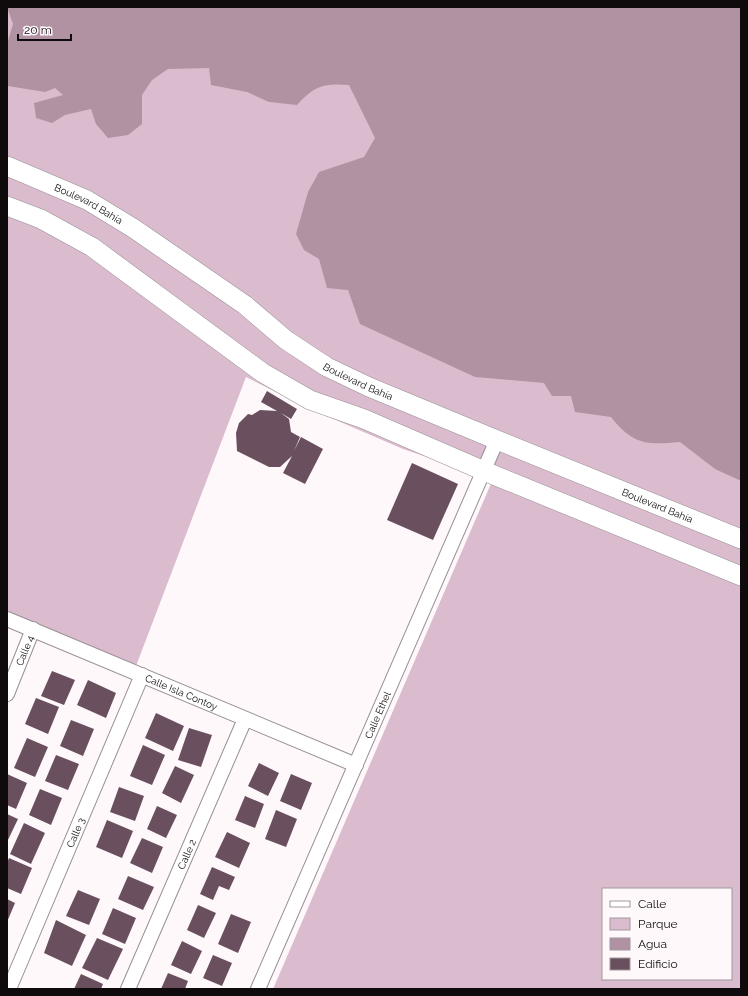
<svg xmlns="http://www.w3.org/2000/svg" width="748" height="996" font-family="Raleway,sans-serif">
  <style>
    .green { fill: #dbbcce; fill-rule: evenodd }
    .water { fill: #b092a3 }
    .building { fill: #6a4f5e }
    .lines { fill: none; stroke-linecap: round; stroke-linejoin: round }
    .street-casing { stroke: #988f94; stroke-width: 16 }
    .secondary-casing { stroke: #988f94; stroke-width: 20 }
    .street { stroke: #fff; stroke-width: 14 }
    .secondary { stroke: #fff; stroke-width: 19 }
    .labels { text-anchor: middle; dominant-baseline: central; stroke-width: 4; stroke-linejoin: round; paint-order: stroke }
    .street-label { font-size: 10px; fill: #0f0b0d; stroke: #fef8fb }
  </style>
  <rect width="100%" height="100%" fill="#fef8fb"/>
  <path class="green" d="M7,7H741V989H273L493,479L403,449L308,408L246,377L136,666L7,611ZM603,889H731V979H603Z"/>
  <path class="water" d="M7,7H741V481L715,469L680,442C647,445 633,445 611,417L575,412L571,396H552L544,383L475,377L360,324L348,290L327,288L319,259L304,250L296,234L308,192L319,172L364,157L375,138L349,85C324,83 314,86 297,105L269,102L247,92L211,85L209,68L168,69L152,80L142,95V124L128,135L108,138L96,124L91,109L65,115L52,123L36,118L34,103L63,95L55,88L45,92L8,86V41L13,24Z"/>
  <path class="building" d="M267,391L297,409L291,419L281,413L289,419L291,432L300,437L294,451L301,437L323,449L305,484L283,473L292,456L280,467H269L237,451L236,433L239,423L248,414L252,415L260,410L277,411L261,402Z
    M412,463L458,484L433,540L387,520Z
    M52,671L75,680L64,705L41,696Z
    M88,680L116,693L106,718L77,705Z
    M36,698L59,707L48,734L25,724Z
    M156,713L184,726L173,751L145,738Z
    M71,720L94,729L83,756L60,746Z
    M189,728L212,735L201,767L178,760Z
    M27,738L48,747L35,777L14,768Z
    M143,745L165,755L152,785L130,776Z
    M56,755L79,764L68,790L45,781Z
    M259,763L279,773L268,796L248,786Z
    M175,766L194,775L181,803L162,793Z
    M7,774L27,783L16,809L7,805Z
    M291,774L312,783L301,810L280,801Z
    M119,787L144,796L135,821L110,812Z
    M40,789L62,798L51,825L29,815Z
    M245,796L264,804L255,828L235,820Z
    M157,806L177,815L166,838L147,829Z
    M276,810L297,819L286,847L265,839Z
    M7,814L18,819L7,842Z
    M107,820L133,831L122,858L96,847Z
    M24,823L45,833L31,864L10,854Z
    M227,832L250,843L239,868L215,857Z
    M142,838L163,847L152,873L130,863Z
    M9,858L32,868L21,894L7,888V863Z
    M212,867L235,877L229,890L219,886L213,900L200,894Z
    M128,876L154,887L143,910L118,899Z
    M78,890L100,899L89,925L66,916Z
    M7,899L15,903L7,922Z
    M198,905L216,913L204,938L187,930Z
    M113,908L136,918L125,944L102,934Z
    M231,914L251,922L238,953L218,944Z
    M56,920L86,935L72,966L44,953Z
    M97,938L123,949L108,980L82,968Z
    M182,941L202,951L191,974L171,965Z
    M213,955L232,963L222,986L203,978Z
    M168,973L188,981L185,989H161Z
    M81,974L103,984L101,989H74Z"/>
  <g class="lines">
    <g class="street-casing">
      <g id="street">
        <path id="s1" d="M7,619L356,765"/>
        <path id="s2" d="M7,694L33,629"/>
        <path id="s3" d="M9,989L142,675"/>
        <path id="s4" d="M128,989L245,719"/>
        <path id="s5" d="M258,989L497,440"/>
      </g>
    </g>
    <g class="secondary-casing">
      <g id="secondary">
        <path id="s6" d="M7,166L87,200L133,228L245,305L286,340L327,367L369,387L497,440L741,539"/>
        <path d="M7,206L41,219L92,247L263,373L310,400L364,419L484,471L741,576"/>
      </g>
    </g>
    <use href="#street" class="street"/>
    <use href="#secondary" class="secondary"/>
  </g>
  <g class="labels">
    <g class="street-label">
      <text stroke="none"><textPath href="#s6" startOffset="90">Boulevard Bahía</textPath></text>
      <text stroke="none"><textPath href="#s6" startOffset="414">Boulevard Bahía</textPath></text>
      <text stroke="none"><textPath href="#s6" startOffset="738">Boulevard Bahía</textPath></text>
      <text stroke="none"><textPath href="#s2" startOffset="47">Calle 4</textPath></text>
      <text stroke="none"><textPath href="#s1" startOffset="189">Calle Isla Contoy</textPath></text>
      <text stroke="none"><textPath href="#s5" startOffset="299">Calle Ethel</textPath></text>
      <text stroke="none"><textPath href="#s3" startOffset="170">Calle 3</textPath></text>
      <text stroke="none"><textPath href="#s4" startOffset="147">Calle 2</textPath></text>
    </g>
  </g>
  <rect width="748" height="996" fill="none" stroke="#0f0b0d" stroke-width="16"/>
  <rect x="602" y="888" width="130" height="92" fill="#fef8fb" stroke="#9e999c"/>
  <rect x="610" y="901" width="20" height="6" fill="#ffffff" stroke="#9e999c"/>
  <text x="638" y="908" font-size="12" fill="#0f0b0d">Calle</text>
  <rect x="610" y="918" width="20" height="12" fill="#dbbcce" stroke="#9e999c"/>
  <text x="638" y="928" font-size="12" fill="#0f0b0d">Parque</text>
  <rect x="610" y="938" width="20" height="12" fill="#b092a3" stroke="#9e999c"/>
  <text x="638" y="948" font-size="12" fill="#0f0b0d">Agua</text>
  <rect x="610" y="958" width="20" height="12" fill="#6a4f5e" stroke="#9e999c"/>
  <text x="638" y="968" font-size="12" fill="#0f0b0d">Edificio</text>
  <path d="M18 34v6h53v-6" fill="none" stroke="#0f0b0d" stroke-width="2"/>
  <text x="24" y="34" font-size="12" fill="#0f0b0d" stroke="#fef8fb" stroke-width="3" paint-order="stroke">20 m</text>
</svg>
